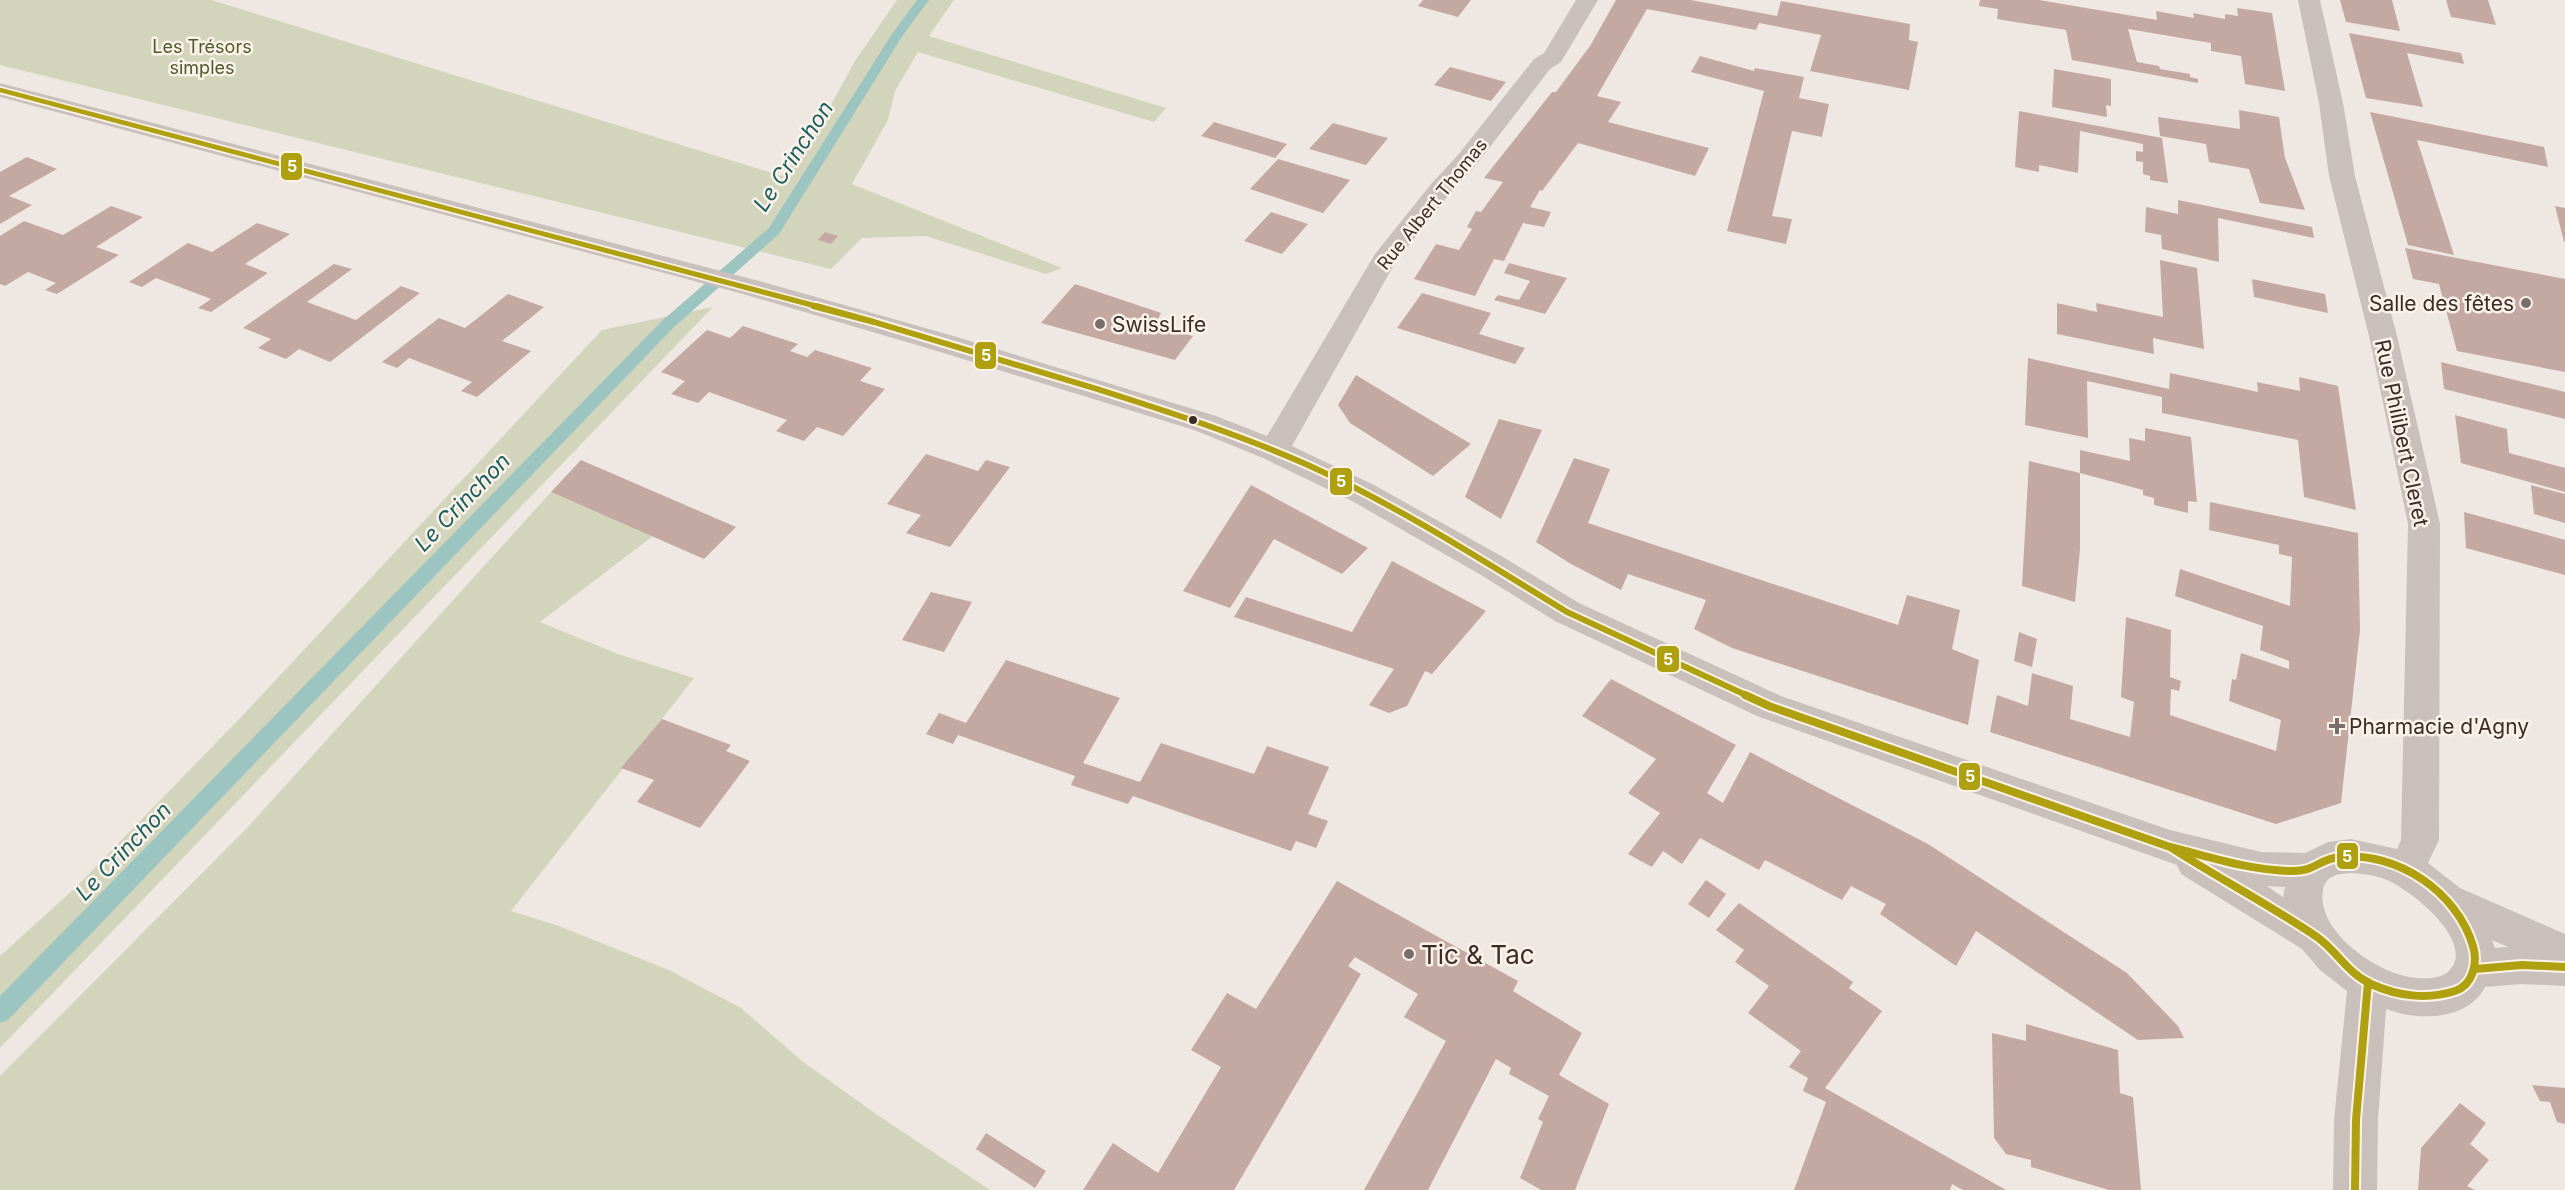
<svg xmlns="http://www.w3.org/2000/svg" width="2565" height="1190" font-family="Inter,sans-serif">
  <style>
    .green { fill: #d2d5bb }
    .lines { fill: none; stroke-linecap: round; stroke-linejoin: round }
    .stream { fill: #9cc4c0; fill-rule: evenodd }
    .building { fill: #c4a9a3 }
    .minor { fill: #c9c0bb; fill-rule: evenodd }
    .bus-1-far2-casing { stroke: #fbf2ea; stroke-width: 8 }
    .bus-1-far1-casing { stroke: #fbf2ea; stroke-width: 10 }
    .bus-1-casing { stroke: #fbf2ea; stroke-width: 12 }
    .bus-1-far2 { stroke: #afa010; stroke-width: 4.5 }
    .bus-1-far1 { stroke: #afa010; stroke-width: 6 }
    .bus-1 { stroke: #afa010; stroke-width: 8 }
    .poi-dot { fill: #796e6a; stroke: #fbf2ea; stroke-width: 2 }
    .bus-dot { fill: #3a2c29; stroke: #fbf2ea; stroke-width: 2 }
    .labels { text-anchor: middle; dominant-baseline: central; stroke-width: 5; stroke-linejoin: round; paint-order: stroke }
    .far-park-label { font-size: 18px; fill: #4d5b2a; stroke: #fbf2ea }
    .far-street-label { font-size: 18px; fill: #3a2c29; stroke: #fbf2ea }
    .poi-label { font-size: 21px; fill: #3a2c29; stroke: #fbf2ea; text-anchor: start }
    .street-label { font-size: 21px; fill: #3a2c29; stroke: #fbf2ea }
    .water-label { font-size: 22px; font-style: italic; fill: #1a605e; stroke: #fbf2ea }
    .near-poi-label { font-size: 26px; fill: #3a2c29; stroke: #fbf2ea; text-anchor: start }
    .line-badge { stroke: #fbf2ea; stroke-width: 2 }
    .badge-label { font-size: 16px; text-anchor: middle; font-weight: bold; fill: #fff }
  </style>
  <rect width="100%" height="100%" fill="#efe8e2"/>
  <path class="green" d="M0,0H211L782,176L820,125L855,61L897,0H954L929,36L1166,108L1154,122L918,52L895,91L888,120L852,184L1062,268L1046,274L926,236L862,238L831,269L0,65Z
    M713,307L0,1048V956L75,888L244,714L602,330Z
    M551,492L653,536L540,622L618,654L694,678L511,911L559,926L669,970L741,1008L802,1061L876,1114L990,1190H0V1076L247,828Z"/>
  <g class="lines">
    <path class="stream" d="M917,0H929L903,35L779,234L673,328L8,1020L0,1023V996L663,320L769,228L892,34Z"/>
  </g>
  <path class="building" d="M1423,0H1471L1458,17L1418,6Z
    M1616,0H1691L1777,16L1781,1L1910,24L1909,40L1918,42L1909,90L1810,71L1821,35L1759,23L1756,30L1647,9L1597,96L1621,102L1608,122L1709,148L1695,176L1578,143L1542,191L1540,190L1530,207L1551,212L1544,227L1523,223L1504,261L1494,259L1475,296L1414,279L1436,244L1459,250L1472,229L1467,227L1476,211L1481,212L1503,182L1484,178L1552,92H1556L1570,73L1590,46Z
    M1980,0H2039L2157,20L2156,11L2194,18L2193,13L2225,19V14L2238,16L2237,8L2272,13L2285,91L2245,84L2241,56L2211,51V43L2128,29L2137,62L2159,66L2160,69L2190,74V77L2198,79V83L2072,60L2066,30L1997,19L1998,9L1979,6Z
    M2340,0H2392L2400,31L2346,22Z
    M2446,0H2488L2496,25L2451,17Z
    M2349,33L2461,53L2464,64L2407,53L2423,107L2366,98Z
    M1700,56L1754,71L1755,68L1804,77L1799,98L1829,104L1822,137L1792,131L1772,216L1792,219L1786,244L1727,231L1764,91L1691,72Z
    M1450,67L1506,82L1491,101L1434,85Z
    M2054,69L2111,79V106L2106,105L2107,117L2052,107Z
    M2239,110L2279,117L2285,158L2305,210L2260,203L2249,169L2209,162L2206,144L2160,136L2158,117L2240,129Z
    M2019,111L2162,138L2168,183L2150,180V176L2143,174V162L2136,161V151L2143,152V144L2080,131L2078,173L2039,165V172L2015,167Z
    M2370,112L2544,147L2548,167L2417,140L2454,255L2408,245Z
    M1214,122L1287,144L1275,158L1201,136Z
    M1333,123L1380,136L1388,138L1366,165L1309,149Z
    M27,157L57,169L9,196L32,205L0,224V172Z
    M1278,159L1350,180L1323,213L1250,189Z
    M2178,200L2312,227L2314,238L2218,218L2219,262L2162,249L2161,235L2145,232L2146,207L2178,214Z
    M111,206L143,217L96,247L119,255L57,294L45,290L56,283L28,272L5,286L0,284V236L24,221L63,235Z
    M2555,206L2565,208V242H2564Z
    M1271,212L1308,224L1282,254L1244,241Z
    M257,223L290,234L245,264L268,273L211,312L198,308L211,299L156,278L142,287L129,282L188,243L212,252Z
    M825,232L838,236L831,244L818,240Z
    M2405,248L2565,279V372L2457,351L2439,284L2413,279Z
    M2160,260L2197,268L2204,349L2153,338L2154,354L2057,334V303L2097,312L2096,303L2163,317Z
    M1509,263L1567,278L1545,314L1494,300L1498,295L1519,300L1530,281L1504,273Z
    M334,264L352,269L307,302L356,320L401,286L420,293L330,362L299,349L286,359L258,348L271,339L243,328Z
    M2252,279L2325,294L2328,313L2254,297Z
    M1075,284L1161,313L1155,325L1193,336L1175,360L1041,323Z
    M1422,293L1491,313L1479,334L1525,348L1515,364L1397,328Z
    M508,294L544,307L502,341L531,351L477,397L461,391L472,382L409,358L397,368L382,362L439,318L465,328Z
    M743,326L798,344L790,351L807,357L815,350L872,368L860,381L885,389L843,436L817,427L804,441L776,431L787,420L709,392L698,403L671,394L685,381L661,372L707,330L730,338Z
    M2028,358L2169,389L2170,373L2258,392L2257,382L2300,391L2299,377L2338,386L2356,510L2304,497L2298,440L2162,413V397L2087,381L2088,438L2025,425Z
    M2441,362L2565,392V419L2444,389Z
    M1356,375L1412,409L1471,444L1433,476L1350,423L1338,405Z
    M2455,415L2507,429L2509,453L2565,468V492L2461,463Z
    M1499,419L1542,430L1501,519L1465,497Z
    M2145,428L2191,437L2197,502L2188,501V513L2154,505V498L2143,495V490L2080,473V450L2130,461L2129,438L2145,441Z
    M926,454L978,471L986,460L1010,467L950,547L906,533L921,515L887,504Z
    M1574,458L1610,469L1588,523L1898,625L1907,595L1960,610L1952,649L1979,660L1968,725L1732,648L1694,629L1706,600L1628,574L1621,590L1571,564L1536,542Z
    M581,460L736,527L704,559L551,492Z
    M2029,461L2080,473V549L2075,602L2022,586Z
    M1251,485L1338,532L1368,548L1342,574L1274,539L1230,608L1183,591Z
    M2531,485L2565,494V523L2534,514Z
    M2210,502L2358,533L2360,630L2341,803L2276,824L1990,732L1997,695L2028,706L2032,673L2073,686L2070,719L2130,737L2134,702L2121,697L2126,617L2171,630L2170,677L2181,681L2179,691L2171,689L2170,715L2276,751L2281,720L2229,701L2232,679L2236,680L2241,653L2289,669V661L2260,650L2263,626L2175,596L2180,569L2290,606L2292,557L2279,554V545L2209,530Z
    M2464,512L2565,540V575L2466,548Z
    M1392,561L1486,611L1432,674L1425,671L1407,706L1389,713L1369,705L1394,669L1234,617L1246,597L1352,632Z
    M931,592L972,602L944,652L902,640Z
    M2019,632L2037,639L2032,667L2014,661Z
    M1006,660L1120,698L1083,763L1140,782L1161,743L1254,774L1267,746L1329,767L1308,814L1328,821L1316,848L1296,841L1291,851L1133,796L1128,804L1071,785L1075,776L958,735L953,744L926,734L939,713L966,723Z
    M1611,679L1736,745L1707,793L1723,803L1750,752L1811,784L1928,844L2127,973L2178,1026L2184,1038L2138,1040L1976,931L1956,966L1880,914L1886,904L1851,886L1842,900L1765,860L1759,870L1700,838L1682,864L1663,851L1652,867L1628,854L1660,813L1628,793L1656,759L1582,716Z
    M662,719L731,745L726,751L750,761L700,828L637,802L654,780L621,768Z
    M1706,880L1726,894L1709,918L1688,904Z
    M1337,881L1518,981L1513,991L1582,1033L1559,1075L1609,1104L1575,1190H1541L1520,1178L1543,1122L1538,1119L1549,1096L1509,1074L1511,1068L1496,1059L1428,1190H1364L1446,1041L1404,1017L1418,994L1355,957L1348,966L1361,974L1234,1190H1083L1113,1143L1158,1173L1221,1067L1191,1050L1227,993L1256,1009Z
    M1739,903L1853,982L1849,988L1882,1011L1825,1088L2006,1190H1963L1952,1184L1950,1190H1794L1826,1102L1803,1091L1808,1078L1789,1067L1801,1051L1748,1013L1769,986L1735,962L1744,950L1716,930Z
    M2026,1024L2118,1050L2120,1093L2133,1097L2141,1190H2109L2031,1167V1160L2006,1154L1994,1138L1992,1033L2026,1041Z
    M2532,1085L2565,1088V1124L2557,1122L2550,1102L2540,1101Z
    M2460,1103L2486,1123L2470,1144L2489,1160L2467,1186L2475,1190H2418L2421,1148Z
    M986,1133L1046,1171L1035,1188L976,1149Z"/>
  <g class="lines">
    <path class="minor" d="M1576,0H1598L1561,62L1550,69L1476,165L1450,193L1395,263L1292,446L1374,485L1503,557L1579,603L1781,696L2170,830L2261,852L2305,853L2328,842L2351,839L2397,849L2401,840L2408,524L2370,340L2329,176L2319,103L2298,0H2320L2343,103L2355,176L2398,340L2440,524L2439,840L2428,863L2460,888L2565,934V986L2522,984L2485,987C2468,1021 2417,1021 2386,1009L2378,1120L2377,1190H2333L2334,1120L2347,991L2320,970L2302,949L2181,874L2177,865L1757,716L1555,621L1481,575L1352,501L1263,458L1194,430L937,351L743,294L0,97V83L763,282L957,337L1216,416L1267,436L1375,254L1432,183L1458,155L1534,59L1544,53ZM2351,873C2363,874 2376,875 2387,880C2411,890 2477,942 2449,971C2440,980 2422,979 2409,977C2375,971 2316,931 2323,890C2326,875 2338,874 2351,873ZM2267,886L2285,887L2283,897ZM2492,940L2508,947L2495,948Z"/>
    <g class="bus-1-far2-casing">
      <path id="bus-1-far2" d="M818,307L0,90L821,307"/>
    </g>
    <g class="bus-1-far1-casing">
      <path id="bus-1-far1" d="M813,306L874,322L816,306
        M874,322L1097,389
        M874,322L1097,389
        M1097,389C1169,412 1241,435 1310,466C1400,507 1483,561 1567,612
        M1567,612L1748,696
        M1567,612L1748,696"/>
    </g>
    <g class="bus-1-casing">
      <path id="bus-1" d="M1745,695L1769,706
        M1745,695L1769,706
        M1769,706L2170,847
        M1769,706L2170,847
        M2170,847C2210,857 2248,870 2290,871C2316,872 2318,859 2340,857C2397,851 2457,892 2473,946C2478,963 2473,985 2455,991C2427,1000 2397,996 2371,984C2347,973 2337,951 2317,937C2270,905 2218,878 2170,847Z
        M2475,969L2522,965L2565,967
        M2355,1190L2356,1120L2368,982"/>
    </g>
    <use href="#bus-1-far2" class="bus-1-far2"/>
    <use href="#bus-1-far1" class="bus-1-far1"/>
    <use href="#bus-1" class="bus-1"/>
  </g>
  <g class="poi-dot">
    <circle cx="2526" cy="303" r="6"/>
    <circle cx="1100" cy="324" r="6"/>
    <path d="M2334 717h6v6h6v6h-6v6h-6v-6h-6v-6h6z"/>
    <circle cx="1409" cy="954" r="6"/>
  </g>
  <circle class="bus-dot" cx="1193" cy="420" r="5"/>
  <g class="labels">
    <g class="far-park-label">
      <text x="202" y="46">Les Trésors<tspan x="202" dy="21">simples</tspan></text>
    </g>
    <g class="far-street-label">
      <text transform="translate(1432 204) rotate(-51)">Rue Albert Thomas</text>
    </g>
    <g class="poi-label">
      <text x="2514" y="303" text-anchor="end">Salle des fêtes</text>
      <text x="1112" y="324">SwissLife</text>
      <text x="2349" y="726">Pharmacie d'Agny</text>
    </g>
    <g class="street-label">
      <text transform="translate(2402 433) rotate(78)">Rue Philibert Cleret</text>
    </g>
    <g class="water-label">
      <text transform="translate(793 156) rotate(-57)">Le Crinchon</text>
      <text transform="translate(462 502) rotate(-46)">Le Crinchon</text>
      <text transform="translate(123 851) rotate(-46)">Le Crinchon</text>
    </g>
    <g class="near-poi-label">
      <text x="1421" y="954">Tic &amp; Tac</text>
    </g>
  </g>
  <g class="line-badge">
    <rect x="280" y="152" width="23" height="29" rx="6" fill="#afa010"/>
    <rect x="974" y="341" width="23" height="29" rx="6" fill="#afa010"/>
    <rect x="1329" y="467" width="24" height="29" rx="6" fill="#afa010"/>
    <rect x="1656" y="645" width="24" height="28" rx="6" fill="#afa010"/>
    <rect x="1958" y="762" width="23" height="29" rx="6" fill="#afa010"/>
    <rect x="2336" y="842" width="23" height="28" rx="6" fill="#afa010"/>
  </g>
  <g class="badge-label">
    <text x="292" y="172">5</text>
    <text x="986" y="361">5</text>
    <text x="1341" y="487">5</text>
    <text x="1668" y="665">5</text>
    <text x="1970" y="782">5</text>
    <text x="2347" y="862">5</text>
  </g>
</svg>
